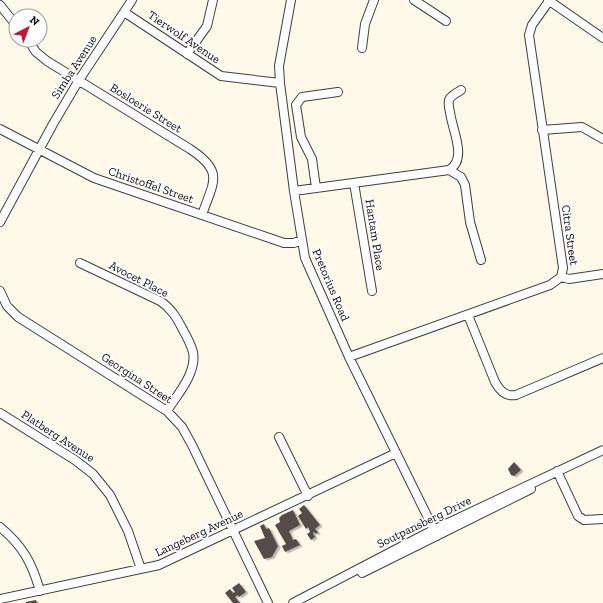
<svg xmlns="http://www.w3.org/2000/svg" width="603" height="603" font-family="'Zilla Slab',serif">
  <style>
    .building { fill: #554b47; filter: url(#shadow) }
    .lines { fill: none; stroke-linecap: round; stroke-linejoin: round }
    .minor-casing { stroke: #3e3e3e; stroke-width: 10 }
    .minor { stroke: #fff; stroke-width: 8 }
    .labels { text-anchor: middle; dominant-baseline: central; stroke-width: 4; stroke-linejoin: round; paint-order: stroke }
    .street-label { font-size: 12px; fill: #0b0b0b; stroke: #fff }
  </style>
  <defs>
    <filter id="shadow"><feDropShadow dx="2.5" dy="1.5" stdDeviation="0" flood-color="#0004"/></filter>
  </defs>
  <rect width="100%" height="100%" fill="#fff9ea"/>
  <path class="building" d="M514,462L521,470L514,476L511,475L508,469Z
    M304,505L320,525L315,529L318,532L316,534L314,532L313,533L315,537L311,540L307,534L310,532L309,529L308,527L306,529L298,516L302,513L299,509Z
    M293,510L300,525L289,531L293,540L296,539L300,545L285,552L282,546L286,544L275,525L280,522L279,518L282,515Z
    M264,524L266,529L269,528L278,546L272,557L264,559L254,541L265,538L260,526Z
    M239,583L246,592L239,597L238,595L235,597L240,603H233L225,593L230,589L233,593L235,592L232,588Z
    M36,600L37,603H26V602Z"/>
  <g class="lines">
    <g class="minor-casing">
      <path id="minor" d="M291,0L279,66L280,83L294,191L305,258L349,357L437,536
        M414,0L446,21
        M548,0L603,38
        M0,5L16,25
        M124,12L221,76L280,83
        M28,40L36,52L47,61L190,149C225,172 213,182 202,215
        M362,48L365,24L374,0
        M187,54L207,26L213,0
        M0,129L94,178L284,243H294L301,240
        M542,130L582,127L603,139
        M449,170C468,159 452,130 450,112C449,108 448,104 449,100C451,95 457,93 461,90
        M354,183L372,291
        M316,188L312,159L301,137L296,105L302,97L338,92
        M294,191L449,170L461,177L465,185L470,222L481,260
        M0,222L53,124L79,80L132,0
        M80,263L160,301C171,308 177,318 183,330C187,337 191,345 193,352C197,373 177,395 167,411
        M561,277L569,279L603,274
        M0,291L7,306L18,317L167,411L182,427L192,445L268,603
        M468,315L495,382C500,391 506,397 516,395L603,358
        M349,357L550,285L561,277L563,268L529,35L532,25L549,1
        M0,413L75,460L93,474L110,495L128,531L141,569
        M279,437L308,496
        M557,471L578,516L584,520L603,519
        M0,527C23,546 32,563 40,591
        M362,573L531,489
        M0,599L159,565L396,453
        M293,603L433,530L603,450"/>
    </g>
    <use href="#minor" class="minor"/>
  </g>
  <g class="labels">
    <g class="street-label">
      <text transform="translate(184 37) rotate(34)">Tierwolf Avenue</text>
      <text transform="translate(74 67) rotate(-57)">Simba Avenue</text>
      <text transform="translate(146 108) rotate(32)">Bosloerie Street</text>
      <text transform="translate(151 185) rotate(19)">Christoffel Street</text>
      <text transform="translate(375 235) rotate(81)">Hantam Place</text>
      <text transform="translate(570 235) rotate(82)">Citra Street</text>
      <text transform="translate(139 279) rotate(27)">Avocet Place</text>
      <text transform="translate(331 285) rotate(67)">Pretorius Road</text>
      <text transform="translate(137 378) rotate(33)">Georgina Street</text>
      <text transform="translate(58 436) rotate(33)">Platberg Avenue</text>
      <text transform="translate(424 522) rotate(-26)">Soutpansberg Drive</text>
      <text transform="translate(199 533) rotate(-25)">Langeberg Avenue</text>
    </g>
  </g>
  <g transform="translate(28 28) rotate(42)"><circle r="19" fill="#ffffff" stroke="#9d9d9d"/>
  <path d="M0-3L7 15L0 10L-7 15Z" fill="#ca1530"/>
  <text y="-6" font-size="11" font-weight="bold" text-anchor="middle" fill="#0b0b0b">N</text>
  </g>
</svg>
